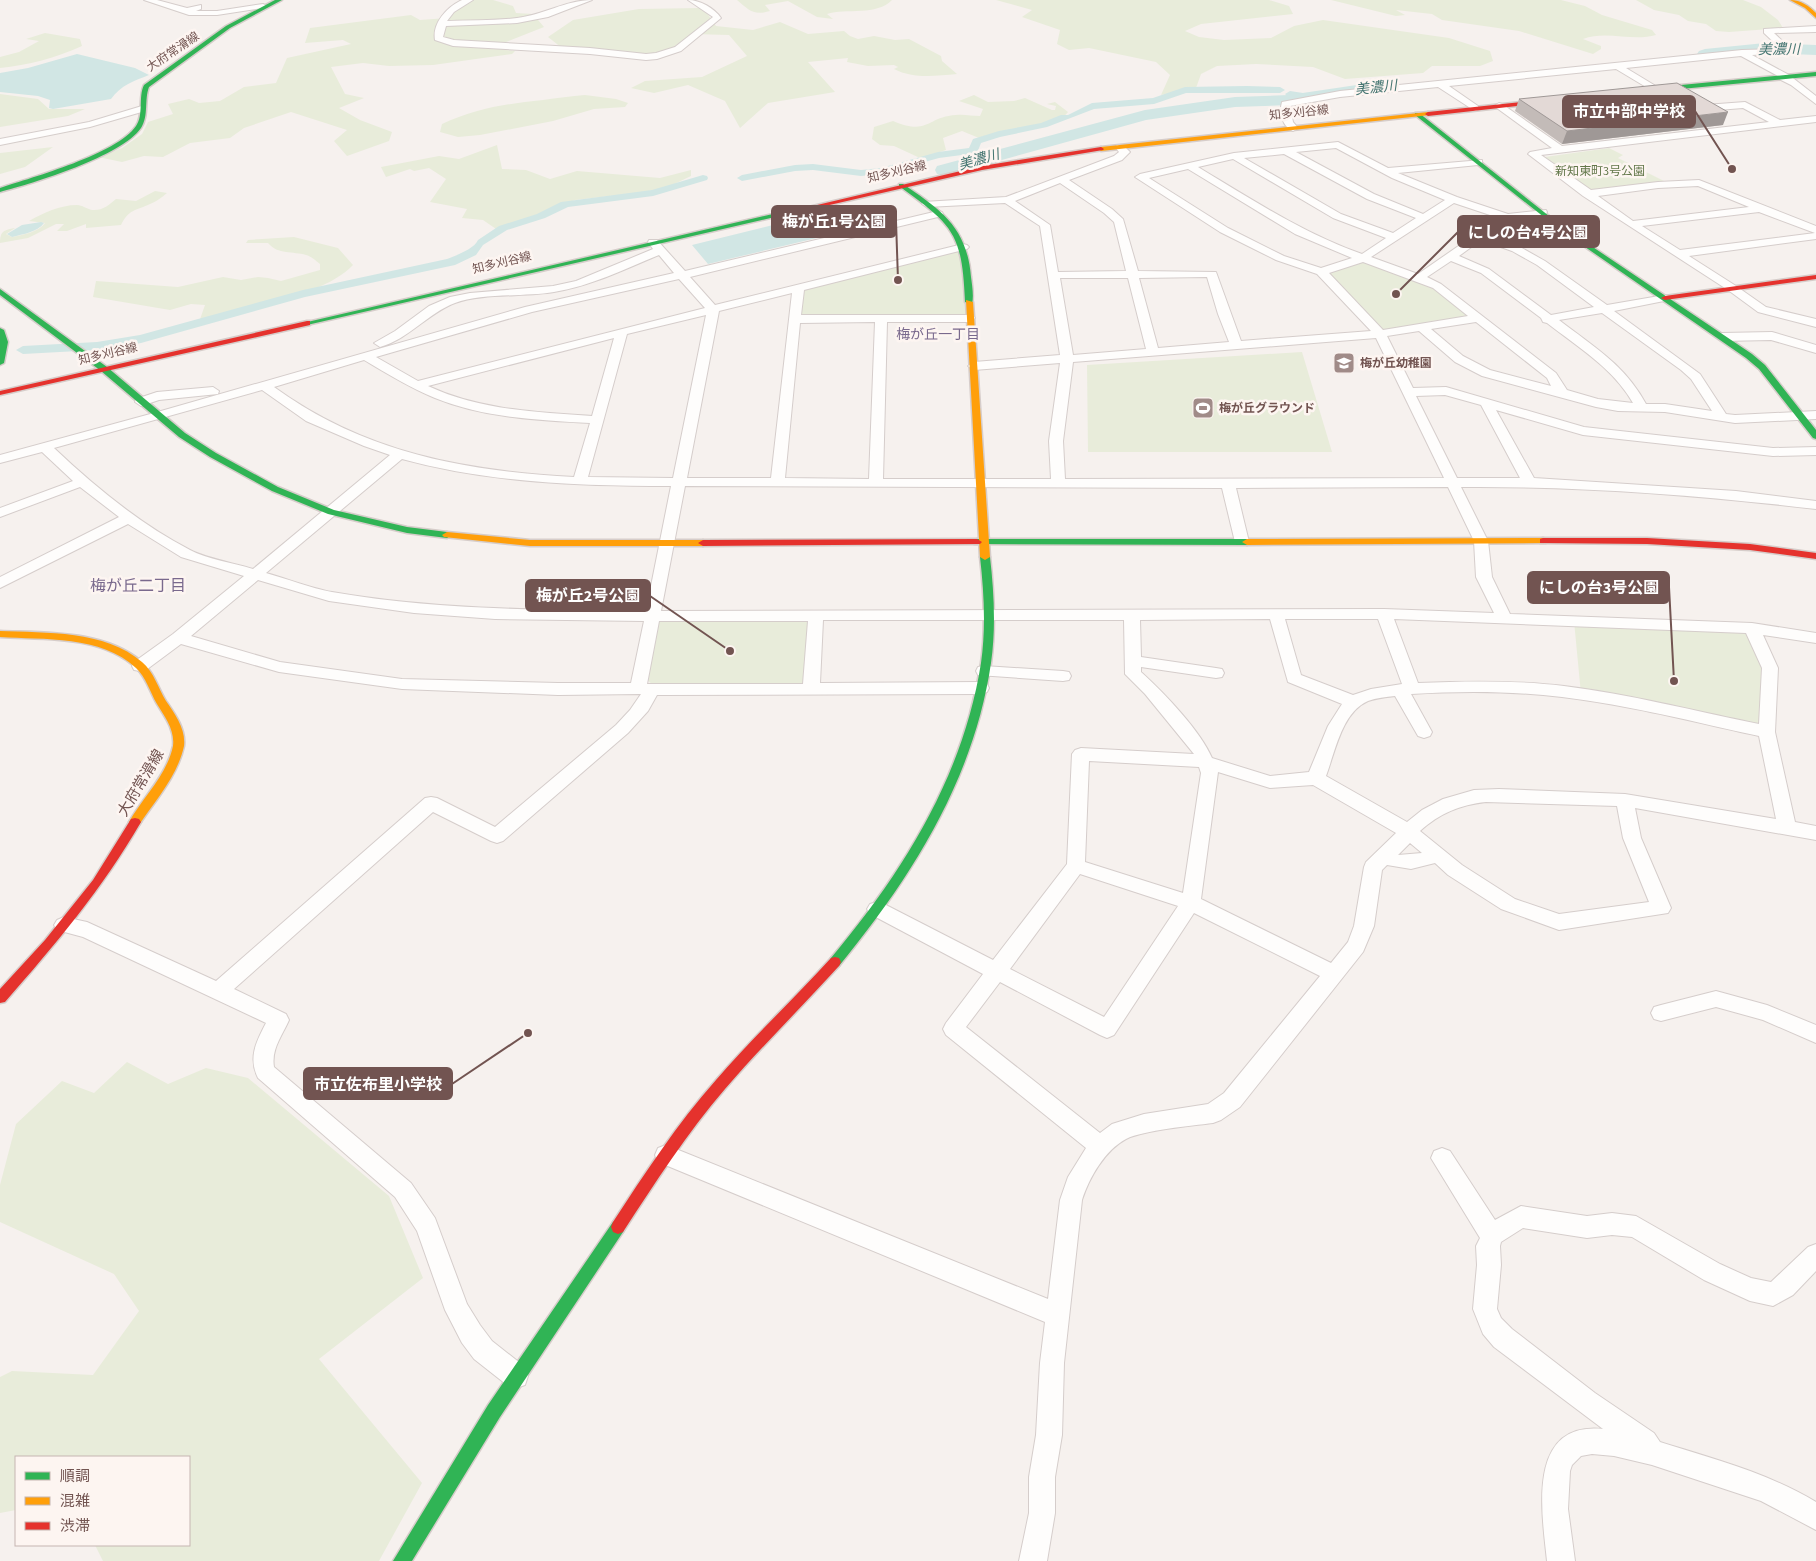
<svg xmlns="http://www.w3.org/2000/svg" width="1816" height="1561" font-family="'Source Sans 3','Noto Sans JP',sans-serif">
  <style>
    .green { fill: #e8ecda }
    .water { fill: #d1e6e4 }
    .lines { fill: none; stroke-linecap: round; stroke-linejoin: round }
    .canal { fill: #d1e6e4; fill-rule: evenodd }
    .river { fill: #d1e6e4; fill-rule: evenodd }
    .street-casing { stroke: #d5cdcb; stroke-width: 2 }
    .fast-casing { stroke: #d6cdca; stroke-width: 3 }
    .slow-casing { stroke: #d6cdca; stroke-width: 3 }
    .jam-casing { stroke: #d6cdca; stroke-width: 3 }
    .street { fill: #fefdfc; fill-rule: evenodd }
    .fast { fill: #30b455; fill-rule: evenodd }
    .slow { fill: #ff9f0a; fill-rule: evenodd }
    .jam { fill: #e5322d; fill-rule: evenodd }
    .wall { fill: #c3bbb8 }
    .shaded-wall { fill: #9f9896 }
    .building { fill: #e3d9d6; stroke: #9f9896 }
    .labels { text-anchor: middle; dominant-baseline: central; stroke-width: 5; stroke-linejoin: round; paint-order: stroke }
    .far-street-label { font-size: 12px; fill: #725451; stroke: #fdf5f1 }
    .far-park-label { font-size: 12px; fill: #62774a; stroke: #fdf5f1 }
    .far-poi-label { font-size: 12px; font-weight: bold; fill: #725451; stroke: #fdf5f1; text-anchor: start }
    .far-water-label { font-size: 14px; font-style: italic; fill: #467672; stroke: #fdf5f1 }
    .far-neighbourhood-label { font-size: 14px; fill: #79698d; stroke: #fdf5f1 }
    .street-label { font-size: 15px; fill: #725451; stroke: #fdf5f1 }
    .neighbourhood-label { font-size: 16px; fill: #79698d; stroke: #fdf5f1 }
    .leader { fill: none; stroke: #725451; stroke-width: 2 }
    .callout-dot { fill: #725451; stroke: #fdf5f1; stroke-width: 2 }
    .callout { fill: #725451; stroke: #725451; stroke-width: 2 }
    .callout-label { font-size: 16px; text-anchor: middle; font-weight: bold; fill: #fff }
  </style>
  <rect width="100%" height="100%" fill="#f6f1ee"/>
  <path class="green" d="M473,0H493L513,6L516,13L533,14L544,27L501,44L505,50L515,51L512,54L433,65L389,66L363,63L331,67L345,94L364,98L339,108L360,120L392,132L389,141L347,156L334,141L347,130L291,112L244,128L230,138L190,143L163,157L144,156L122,162L98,157L122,148L142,134L148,122L173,114L168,104L189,99L199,103L220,101L244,87L276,83L287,58L351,44L343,40L305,43L310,28L411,15L420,20L447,18L449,14Z
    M737,0H892C877,16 846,8 827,14L833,19L817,17L788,1L765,5L770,11C753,16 749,10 737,0Z
    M996,0H1269L1289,6L1293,14L1201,24L1185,31L1199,37L1224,40L1271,38L1294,26L1323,20L1449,38L1490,51L1493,61L1480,66H1432L1423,73L1345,79L1313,67L1256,64L1217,66L1201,74L1196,88L1161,95L1170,75L1156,62L1089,48L1069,50L1057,44L1060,30L1022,17L1032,10Z
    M1331,0H1561L1585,6L1602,15L1652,30L1656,35C1632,42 1607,30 1583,39L1601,46V49L1593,54L1519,31L1442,20L1432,14L1396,10L1405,15L1396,16Z
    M1636,0H1743L1761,7L1778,20L1783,28L1729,32L1716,31L1706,24L1688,21L1679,15L1654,10Z
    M699,8L707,13L716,26L753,30L780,22L808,34L844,31L850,36L858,39L874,36L895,40L909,39L941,56L942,61L957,74C935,76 913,79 894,69L898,67L894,65L868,66L847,62L848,58L808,62L835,92L768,103L740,128L725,101L688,85L654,93L631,88L645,81L702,77L747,56L729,35L692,34L668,51L647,55L562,48L548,37L573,20L639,9Z
    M45,33L80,39L82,46C56,58 28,65 0,68V57L19,52L39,41L26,39Z
    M0,94L38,99L49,109H85L68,116L0,127Z
    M585,95L616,99L628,103L625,107L594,109L553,121L480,135L458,137L440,132L442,124C477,108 505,104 543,100C557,98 571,96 585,95Z
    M974,95L988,102L1014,101L1025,98L1052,110H1055L1056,106L1047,104L1055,102L1068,112C1057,128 999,130 979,138L962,131L943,138L946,150L920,158L894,146L880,145L872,139L874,127L893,121C929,136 926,117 956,115C964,114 972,116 980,116L983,109L959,101Z
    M497,145L502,169L526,170L550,179L577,171L660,178L691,170V176L668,187L645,192L575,200L499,231L483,220L462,218L467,209L430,202L446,179L429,168L414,171L410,169L386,177L381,167L439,156L459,159Z
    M53,147L25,167L0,174V153Z
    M1609,148L1623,155L1618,158L1668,183L1594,194L1545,157Z
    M155,191L167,193C162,197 156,202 150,204C135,211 129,209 121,225L86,228V224L67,231H57L64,224H56L28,238L0,243C0,231 4,230 15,228L6,234L12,237C22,235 39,232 45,223L29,221C43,213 60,205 77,205C82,205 87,209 92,210C102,211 109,205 116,199L136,201Z
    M294,237L338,248L353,265C326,295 240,311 199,322L205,305L191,304L170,310L93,297L96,281L178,287L223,277L241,280L258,277L268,278L281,281L320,270V264C316,261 311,256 306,255C293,251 278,255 268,243H246L248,240Z
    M963,247L969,318L795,319L798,288Z
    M1363,258L1419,278L1478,318L1380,334L1321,272Z
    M1302,352L1332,452H1088L1087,365Z
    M665,619L805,620L810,623L807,680L801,684H652L646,679L658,623Z
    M1574,621L1752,628L1770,668L1767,732L1581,694Z
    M127,1062L168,1084L206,1068L248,1078L389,1196L423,1278L319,1359L422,1483L379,1561H103L95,1545H189V1457H16V1510L0,1513V1377L12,1371L93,1375L139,1311L114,1274L0,1222V1185L16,1124L62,1081L94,1093Z"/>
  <path class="water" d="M77,54L135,68L149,75C134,81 121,85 111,99L53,109L49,108L50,100L38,96L0,92V73L28,68Z
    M829,211H845L863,227L708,264L692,245Z
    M41,222L44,223C38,232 23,234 12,237L7,234L22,225Z"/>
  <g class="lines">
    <path class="canal" d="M1247,86L1280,87L1285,90L1280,93H1186L1154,104L1094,109L1047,127L1000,137L981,143L977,153L939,158L881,174L861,176L813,170L795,171L742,181L737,178L742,175L795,165L813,164L861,170L881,168L938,152L969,148L973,139L999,131L1041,123L1061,115H1068L1092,103L1153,98L1185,87Z
      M1290,91L1303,93L1305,95L1300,98L1287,96L1285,94Z
      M703,175L707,176L708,178L707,180L653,196L568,207L545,218L507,230L483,245L476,255L455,265L305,297L141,343L97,350L23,354L16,350L23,346L97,342L140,335L303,290L447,259C457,255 474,249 478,240L499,226L537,214L561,202L652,190Z"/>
    <path class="river" d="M1765,43L1816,45V55L1765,53L1705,59L1699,57L1697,54L1699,51L1705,49Z
      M1377,82L1383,83L1385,87L1383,91L1289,105L1235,107L1146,120L944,176L937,174L935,170L937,166L1145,110L1235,97L1289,95Z"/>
    <g class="street-casing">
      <path id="street" d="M144,0H157L187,8L201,5V9L196,11H217L263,4L267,6L263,8L217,15H189Z
        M462,0H473L454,12L447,21C470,20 494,21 517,18C543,15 566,0 592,0L548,17L517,23L446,26L443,37L454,40L590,48L646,54L656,53L675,47L713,17L688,0C700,0 714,8 721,18L681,51L657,59L646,60L590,54L453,46L435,40C432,23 447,7 462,0Z
        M1816,26V32L1774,33L1791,49V53L1752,55L1789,75L1816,96V104L1791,85L1779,79L1778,76L1741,56L1626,68L1659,88V92L1656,93L1616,69L1449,86L1478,106V110L1475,111L1438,87L1340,97L1290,106L1293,122L1298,128L1293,131C1282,127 1279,112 1282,102L1340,91L1742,50L1781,49L1764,33V29Z
        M1745,102L1780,120L1816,116V122L1541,155L1591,190L1658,182L1699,180L1816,226V239L1689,256L1736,286L1766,307L1816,319V327L1758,312L1728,290L1583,196L1528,154L1530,152L1552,148L1494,106L1499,103L1502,104L1562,146L1769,122L1743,108L1705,111L1700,108L1705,105ZM1698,186L1749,207L1633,221L1598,196L1658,188ZM1759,212L1815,233L1680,250L1642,226Z
        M142,106L145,107V111L90,127L0,145V139L89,122Z
        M1338,142L1388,168L1482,160V164L1478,165L1398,173L1457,197L1508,214L1546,210L1547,212L1546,214L1510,220L1488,235L1520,247L1545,261L1607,305L1665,295L1669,296L1671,298L1669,300L1614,311L1700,374L1726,414L1735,415L1816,411V419L1735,423L1665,412L1618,411L1596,407L1482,376L1455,362L1419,331L1387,336L1413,388L1446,387L1584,427L1773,448L1816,447V455L1773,456L1583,435L1496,410L1534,478L1736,491L1816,501V509C1699,495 1580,486 1461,487L1488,541L1492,577L1510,614L1752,623L1816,633V643L1763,635L1778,668L1775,732L1795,822L1816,826V840L1635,808L1641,838L1671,908L1668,913L1559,930L1501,909L1448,875L1435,863L1411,869L1387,865L1382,870L1374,926L1363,952L1240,1107L1221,1120L1213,1123C1191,1126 1144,1130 1126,1139C1105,1150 1089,1178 1082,1200L1064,1363L1062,1435L1055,1477V1513L1047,1561H1019L1029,1513V1477L1036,1435L1040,1363L1045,1322L658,1162L655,1155L658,1148L666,1145L1048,1299L1060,1200L1068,1177L1086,1148L946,1035L943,1029L946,1023L983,974L870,914L867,909L870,904L877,902L884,904L993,960L1067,864L1072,754L1075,750L1081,748L1194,754L1145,694L1125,674L1124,620H823L820,683L981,682L987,684L989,688L987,692L981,694L657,695L648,711L628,733L503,841L497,843L491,841L433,812L234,989L286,1014L289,1020C282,1036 271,1049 274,1067L411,1183L435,1218L467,1304L480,1325L492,1341L525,1367L528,1376L525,1385L516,1388L507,1385L474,1359L462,1343L445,1310L417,1231L395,1197L258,1078C248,1058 256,1042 266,1023L83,937L57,930L54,925L57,920L64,917L87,922L216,981L425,798L431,797L437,798L495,827L616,725L630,710L641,694L558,695L402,689L279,672L181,644L146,670L140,671L134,670L132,666L134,662L173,634L244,576L181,557L128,524L0,588V577L119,517L80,487L0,517V508L73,481L42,452L0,463V455L154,413L525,307L674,273L659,255C625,269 591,286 554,292C525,297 481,293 455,303C428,313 409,339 380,347L374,343L395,331L429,306L450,297L470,293L553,286L576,281L653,249L648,242L649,240H657L685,271L938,211L942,212L943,214L942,216L690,277L715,305L963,244L967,245L969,247L967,249L804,290L801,315H973L975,318L969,322H887L883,479H1051L1049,441L1060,363L974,370L968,366L974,362L1060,355L1040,226L1005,203L927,207L922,204L923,202L1006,197L1114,156L1119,152L1115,147L1117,145H1123L1130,152L1122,160L1069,180L1112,209L1123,219L1138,271L1216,272L1241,341L1371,331L1317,274L1276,260L1220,232L1135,177L1140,174L1234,153ZM1336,148L1392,178L1445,200L1423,214L1374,194L1296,152ZM1284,154L1367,199L1416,218L1393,233L1341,214L1244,158ZM1233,159L1333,218L1386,238L1362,254C1303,233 1251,199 1198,167ZM1188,169L1295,234L1352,258L1321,268L1284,256L1228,228L1149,178ZM1060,183L1104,213L1114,222L1126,271L1058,272L1050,225L1015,201ZM1454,203L1499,218L1418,274L1371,257ZM1481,240L1512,251L1537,265L1594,307L1551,315L1489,269L1459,256ZM1451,261L1481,273L1541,318L1543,322L1547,323C1578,347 1613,368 1633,403L1598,399L1567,390L1556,373L1441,284L1427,277ZM1363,262L1433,288L1468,316L1383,330L1329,273ZM1207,277L1218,314L1229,342L1158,348L1139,278ZM1060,278H1128L1146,349L1073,355ZM679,279L705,308L418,381L376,357L532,312ZM792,293L771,478H687L719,311ZM1602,313L1681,370L1691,379L1712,411L1665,404H1646C1624,364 1594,347 1559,320ZM706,315L673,478L588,477L627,334ZM875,322L869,479L785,478L800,323ZM1476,322L1547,378L1551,386L1490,370L1463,356L1431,329ZM614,338L592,416C536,412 479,410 428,386ZM1376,338L1444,478L1065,479L1063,441L1073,362ZM364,360C388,374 410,388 435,398C484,418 538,420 590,423L574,477C464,471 365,453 274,387ZM262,390L306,421L364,446L390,455L253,569C234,563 207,559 190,550C140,524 95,487 54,448ZM1445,395L1481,405L1520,478H1457L1416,396ZM402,459C490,483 580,486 671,486L646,611C541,610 436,610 332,592C310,588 288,579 266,573ZM685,486L1222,488L1235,542L1237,545H1247L1249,542L1236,488L1448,487L1474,541L1476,577L1494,613L1384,609L661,611ZM258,580L329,601L414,613L495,619L644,621L631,683H558L402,679L280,662L191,636ZM1270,619L1288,682L1342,704L1328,726L1309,772L1270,776L1212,758C1200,730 1164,693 1141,672V667L1216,678L1222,677L1224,673L1222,669L1216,668L1141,657L1140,620ZM1285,619H1378L1402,684L1371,689L1353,695L1301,675ZM1394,619L1746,633L1762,668L1759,724C1694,711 1629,694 1564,686C1516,680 1466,681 1418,683ZM659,621H808L803,684H647ZM1411,694C1461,691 1513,691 1562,697C1629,705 1694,722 1759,736L1776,819L1625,794L1499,789L1474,790L1443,799L1422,810L1407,822L1326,776C1335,752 1342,712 1368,701C1376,698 1386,697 1395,696L1418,736L1424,738L1430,736L1432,732ZM1089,761L1199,767L1201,773L1183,893L1085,862ZM1218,772L1270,788L1313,785L1396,833L1366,862L1364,867L1354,926L1348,942L1331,963L1201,899ZM1486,802L1617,806L1623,838L1649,902L1559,914L1515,899L1462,865L1420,831C1440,813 1460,805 1486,802ZM1410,843L1422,853L1398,855ZM1080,874L1178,906L1104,1017L1010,969ZM1194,913L1320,976L1224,1093L1208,1104L1144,1114L1112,1124L1100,1133L966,1027L1000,982L1100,1035L1107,1038L1114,1035Z
        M1772,332L1816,345V353L1771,340L1722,341L1716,337L1722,333Z
        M213,387L219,391L218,394L159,400L141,406L135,402L136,399L157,392Z
        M984,666L1063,671L1069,672L1071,676L1069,680L1063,681L978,675L976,671L978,667Z
        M1716,991L1767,1005L1816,1025V1043L1763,1020L1716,1007L1661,1021L1654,1019L1651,1013L1654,1007L1661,1005Z
        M1442,1148L1450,1151L1495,1220L1521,1206L1587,1216L1612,1213L1636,1216L1720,1264L1751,1278L1771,1282L1808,1247L1816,1244V1271L1793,1295L1773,1306L1750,1301L1704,1280L1632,1237L1612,1235L1587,1238L1523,1228L1501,1242L1500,1246L1501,1265L1497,1309L1501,1318L1512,1329L1595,1393L1654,1433L1660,1442C1714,1459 1768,1473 1816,1502V1530L1761,1501L1652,1465L1614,1456L1592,1454L1581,1456L1572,1465L1570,1471L1568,1509L1575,1561H1547C1542,1513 1526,1421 1603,1429L1494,1347L1483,1334L1473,1309L1477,1265L1476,1246L1480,1238L1431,1158L1434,1151Z"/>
    </g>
    <g class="fast-casing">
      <path id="fast" d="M275,0H282L230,28L149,87C144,100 149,116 141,128C122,156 34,183 0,192V188C33,177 117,154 136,126C144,115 138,97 144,85L226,26Z
        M1816,72V76L1650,92L1647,90L1650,88Z
        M1415,113H1419L1563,227L1752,354L1765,365L1816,430V439L1813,438L1759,369L1746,358L1559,229L1415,115Z
        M899,184H903C941,210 967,227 971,277C972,285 974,296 972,304L965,302C962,233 954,226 899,186Z
        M799,208L802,210L801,211L307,325L303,323Z
        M0,289L107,367L185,433L216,453L278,487L334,510L407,527L447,532L452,535L447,538L407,533L328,514L272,491L210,457L179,437L101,371L0,295Z
        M0,328L4,330L8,342L4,363L0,365Z
        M977,539H1247L1252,542L1247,545L974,544L972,542Z
        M985,554L990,557C994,592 996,628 991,663C974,779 912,877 839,966L835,967L831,966L829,962L831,958C903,872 963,777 981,663C986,628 984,592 980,557Z
        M618,1220L623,1222L625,1227L623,1232L500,1417L412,1561H393L488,1405L613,1222Z"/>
    </g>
    <g class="slow-casing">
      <path id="slow" d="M1790,0C1801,0 1809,6 1816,13V18L1805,8Z
        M1428,112L1430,113V115L1101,151L1098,149L1101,147Z
        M966,300L973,302L990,557L985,560L980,557Z
        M447,532L530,540H703L708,543L703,546H530L444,537L442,535Z
        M1543,538L1546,539V543L1247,545L1242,542L1247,539Z
        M0,631C46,633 105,630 142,662C154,672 158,688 166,701C175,714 186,729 184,746C178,775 155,801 139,825H131L129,822C143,797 167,775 173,746C175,730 165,717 157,704C150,692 146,677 136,668C101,635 44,640 0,637Z"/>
    </g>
    <g class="jam-casing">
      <path id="jam" d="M1550,99L1552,100V102L1428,116L1425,114L1428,112Z
        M1101,147L1104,149L1103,150L982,170L799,212L796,210L982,166Z
        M1816,275V279L1665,300L1661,298L1665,296Z
        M307,321H310V325L0,395V391Z
        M1543,538H1647L1750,544L1816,553V559L1750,550L1647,544L1540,543V539Z
        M977,539L982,542L980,544L703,546L698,543L703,540Z
        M135,818L139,819L141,822C103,888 55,945 5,1002L0,1003V989L45,940L93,880L131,819Z
        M835,957L839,958L841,962L839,966C802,1007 762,1046 725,1089C687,1133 655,1183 623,1232L618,1234L613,1232L611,1227L613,1222C645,1173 677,1124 716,1080C752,1038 793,1000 831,958Z"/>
    </g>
    <use href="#street" class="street"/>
    <use href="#fast" class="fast"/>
    <use href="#slow" class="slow"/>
    <use href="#jam" class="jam"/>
  </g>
  <path class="wall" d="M1519,99L1723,125L1562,144L1515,111Z"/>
  <path class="shaded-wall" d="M1728,112L1723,125L1562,144L1567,131Z"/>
  <path class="building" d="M1677,83L1728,112L1567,131L1519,99Z"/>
  <defs>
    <g id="school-square" transform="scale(1.125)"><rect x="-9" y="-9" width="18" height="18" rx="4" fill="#a08b88" stroke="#fdf5f1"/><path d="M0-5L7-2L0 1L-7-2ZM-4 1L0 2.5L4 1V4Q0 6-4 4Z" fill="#fff"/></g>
    <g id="stadium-square" transform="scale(1.125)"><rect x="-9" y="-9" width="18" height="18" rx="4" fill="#a08b88" stroke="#fdf5f1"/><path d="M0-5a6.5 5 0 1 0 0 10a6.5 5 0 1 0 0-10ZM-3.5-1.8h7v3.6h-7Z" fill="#fff"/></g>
  </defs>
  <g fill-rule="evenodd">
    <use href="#school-square" x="1344" y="363"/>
    <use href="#stadium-square" x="1203" y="408"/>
  </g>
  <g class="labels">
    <g class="far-street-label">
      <text transform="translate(173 52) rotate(-34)">大府常滑線</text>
      <text transform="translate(1299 113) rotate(-6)">知多刈谷線</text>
      <text transform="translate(897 172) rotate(-13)">知多刈谷線</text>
      <text transform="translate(502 263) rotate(-13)">知多刈谷線</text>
      <text transform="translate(108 354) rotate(-13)">知多刈谷線</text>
    </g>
    <g class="far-park-label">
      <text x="1600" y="171">新知東町3号公園</text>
    </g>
    <g class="far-poi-label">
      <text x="1360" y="363">梅が丘幼稚園</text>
      <text x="1219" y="408">梅が丘グラウンド</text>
    </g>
    <g class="far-water-label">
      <text transform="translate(1779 50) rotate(-1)">美濃川</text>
      <text transform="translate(1376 88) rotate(-6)">美濃川</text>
      <text transform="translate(979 160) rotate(-16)">美濃川</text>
    </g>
    <g class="far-neighbourhood-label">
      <text x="938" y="335">梅が丘一丁目</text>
    </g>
    <g class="street-label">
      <text transform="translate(141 783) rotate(-59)">大府常滑線</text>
    </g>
    <g class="neighbourhood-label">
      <text x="138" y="586">梅が丘二丁目</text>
    </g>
  </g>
  <path class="leader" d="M1732 169L1695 111M898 280L896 221M1396 294L1458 232M1674 681L1669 587M730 651L650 596M528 1033L452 1084"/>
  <g class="callout-dot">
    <circle cx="1732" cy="169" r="5"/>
    <circle cx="898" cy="280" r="5"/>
    <circle cx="1396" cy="294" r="5"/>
    <circle cx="1674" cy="681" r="5"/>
    <circle cx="730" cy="651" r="5"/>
    <circle cx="528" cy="1033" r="5"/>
  </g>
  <g class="callout">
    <rect x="1563" y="96" width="132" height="31" rx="5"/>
    <rect x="772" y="206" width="124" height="31" rx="5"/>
    <rect x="1458" y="216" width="141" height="31" rx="5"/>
    <rect x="1528" y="572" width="141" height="31" rx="5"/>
    <rect x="526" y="580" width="124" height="31" rx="5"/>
    <rect x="304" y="1068" width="148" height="31" rx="5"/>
  </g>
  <g class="callout-label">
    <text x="1629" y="117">市立中部中学校</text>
    <text x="834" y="227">梅が丘1号公園</text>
    <text x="1528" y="238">にしの台4号公園</text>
    <text x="1599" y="593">にしの台3号公園</text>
    <text x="588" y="601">梅が丘2号公園</text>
    <text x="378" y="1090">市立佐布里小学校</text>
  </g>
  <rect x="15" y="1456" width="175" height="90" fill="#fdf5f1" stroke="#c5b5b1"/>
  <rect x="25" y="1472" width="25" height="8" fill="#30b455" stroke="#c5b5b1"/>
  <text x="60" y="1481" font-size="15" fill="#725451">順調</text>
  <rect x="25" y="1497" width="25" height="8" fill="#ff9f0a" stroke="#c5b5b1"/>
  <text x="60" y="1506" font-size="15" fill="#725451">混雑</text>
  <rect x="25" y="1522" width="25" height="8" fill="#e5322d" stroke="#c5b5b1"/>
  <text x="60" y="1531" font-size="15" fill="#725451">渋滞</text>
</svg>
